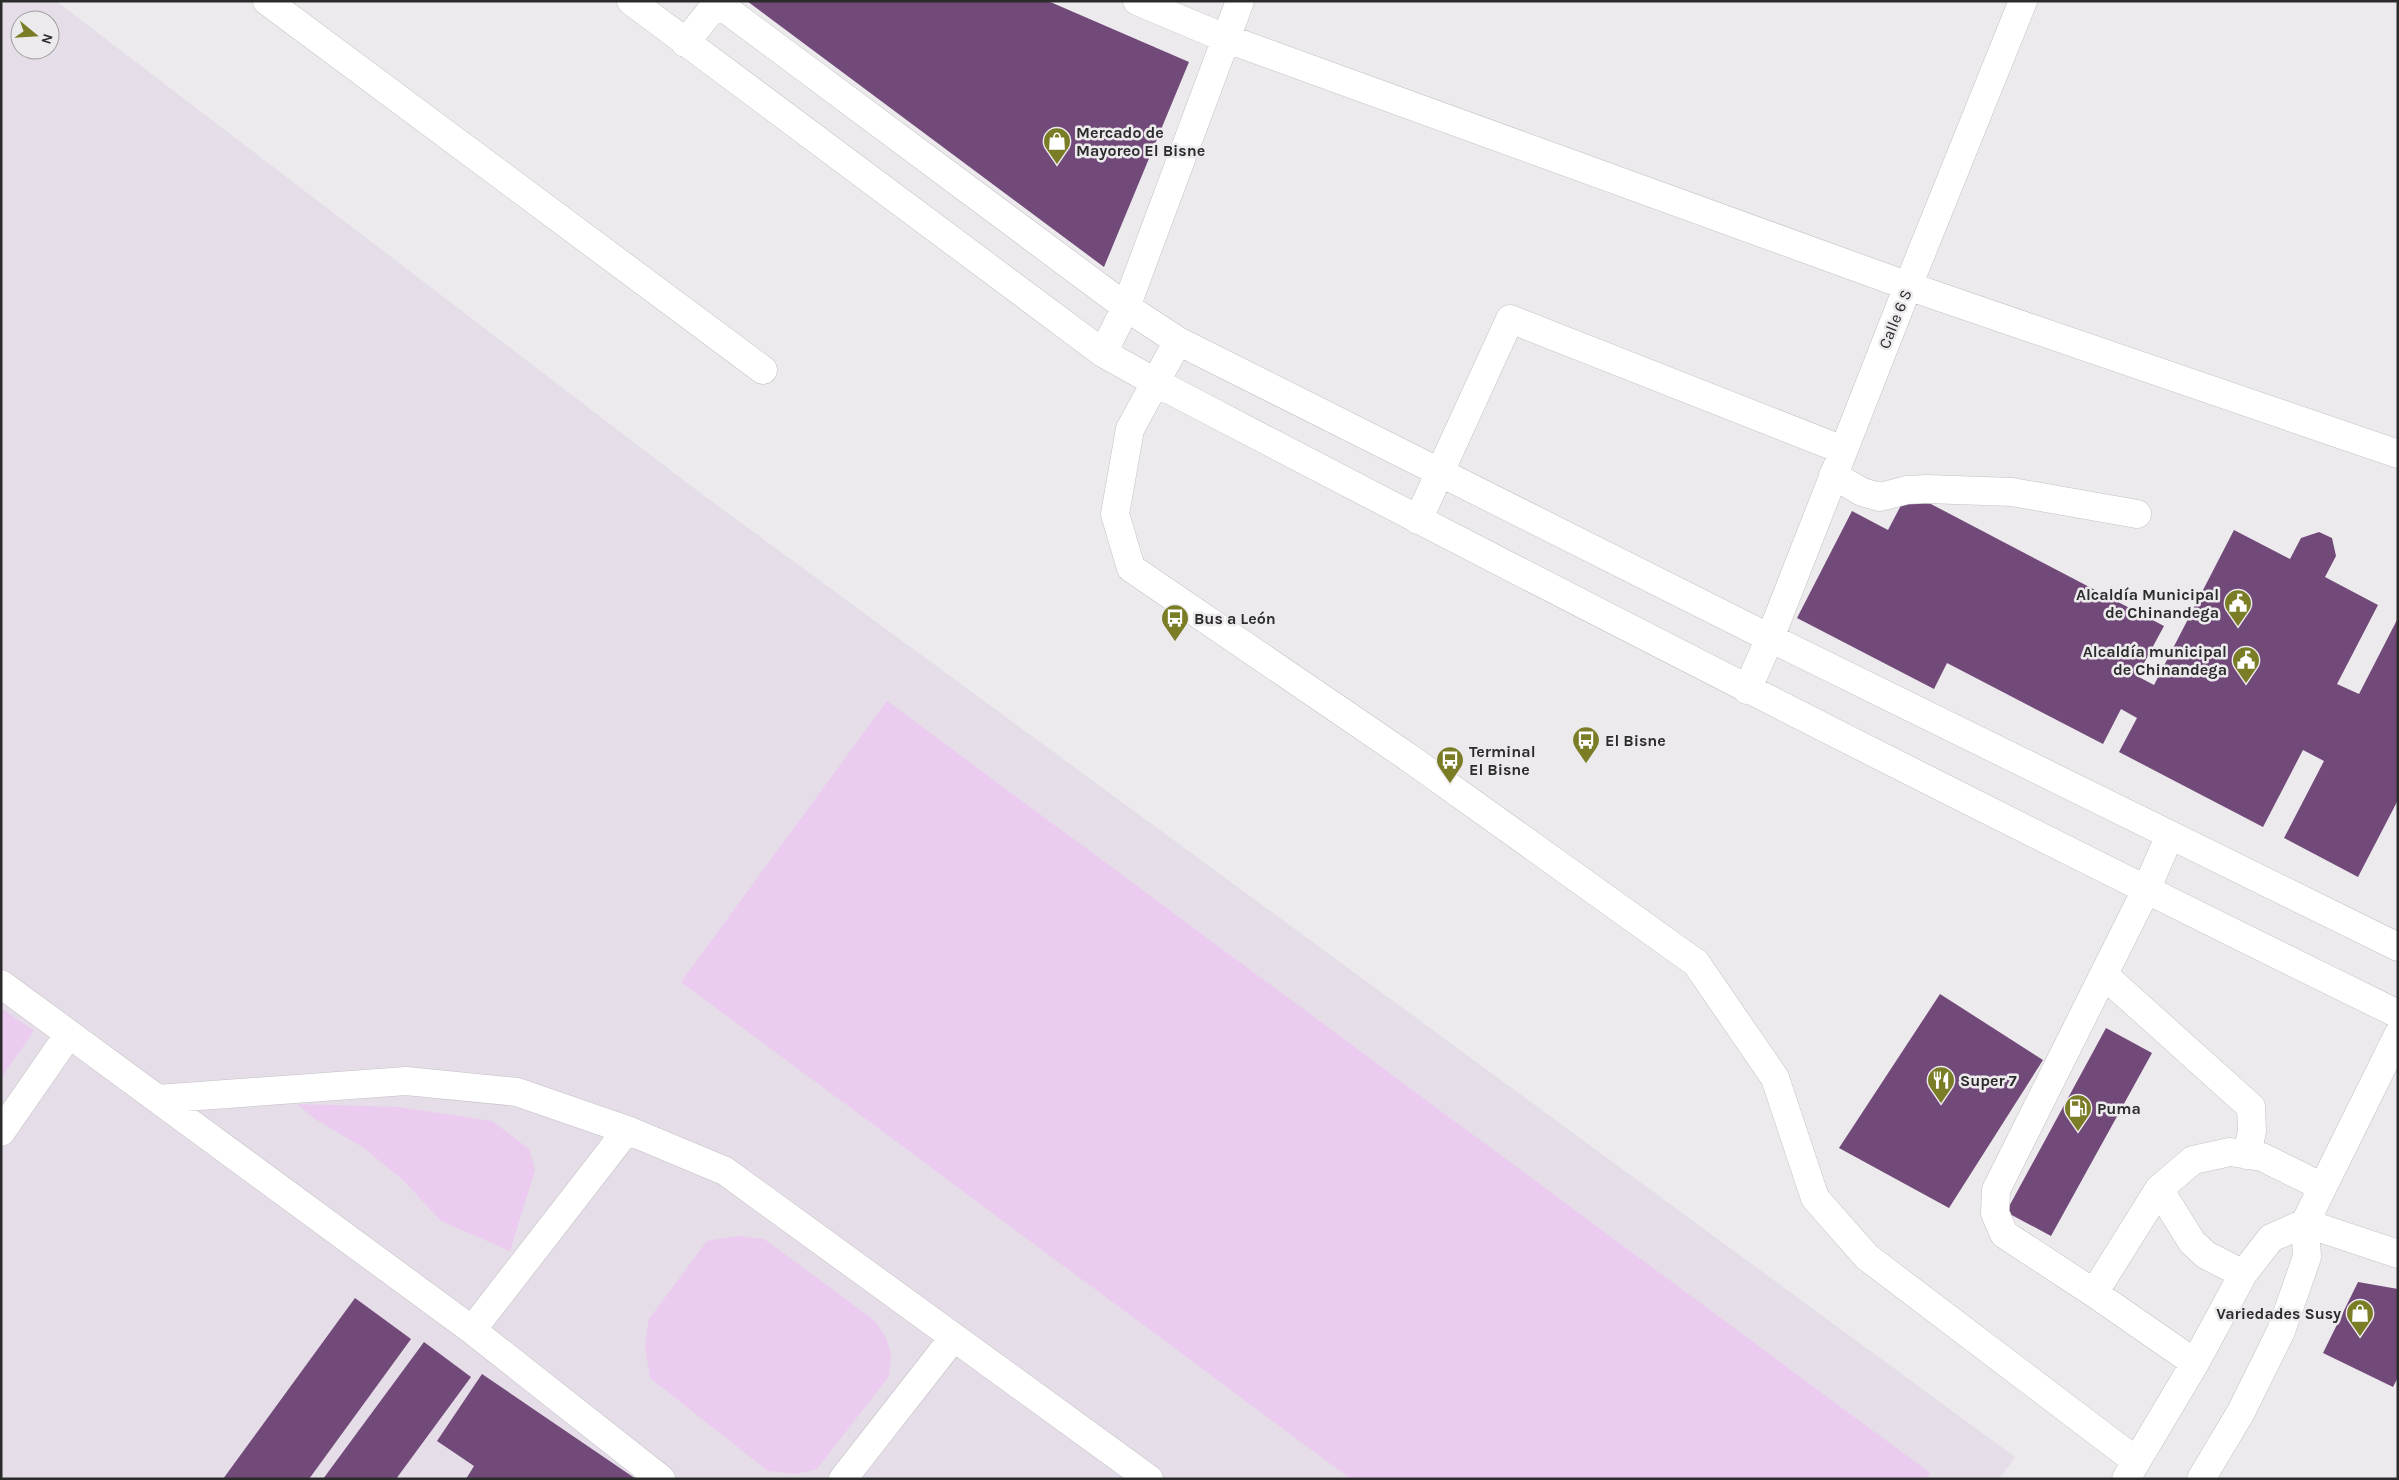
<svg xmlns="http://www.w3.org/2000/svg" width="2399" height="1480" font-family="Karla,sans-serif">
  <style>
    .built { fill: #e5dde7; fill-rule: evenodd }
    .green { fill: #ebcbf0 }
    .building { fill: #724a79 }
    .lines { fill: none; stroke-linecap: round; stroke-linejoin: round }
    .minor-casing { stroke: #c3c0c4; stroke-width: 29 }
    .minor { stroke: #fff; stroke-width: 28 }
    .labels { text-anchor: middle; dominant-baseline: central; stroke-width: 5; stroke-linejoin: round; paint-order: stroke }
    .poi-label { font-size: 16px; font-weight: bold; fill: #2c2b2c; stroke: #edeaee; text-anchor: start }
    .street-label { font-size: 16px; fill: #2c2b2c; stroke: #edeaee }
  </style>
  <rect width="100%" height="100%" fill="#edeaee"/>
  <path class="built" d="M1,1H56L695,489L2015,1457L1999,1479H1ZM20,20H50V50H20Z"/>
  <path class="green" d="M887,701L1930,1473L1926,1479H1351L681,982Z
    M1,1008L34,1031L1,1078Z
    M297,1104L399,1107L492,1121L529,1149L535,1170L510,1251L441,1221L403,1180L364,1148L315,1119Z
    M737,1236L764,1239L874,1320L886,1337L891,1355L889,1376L817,1469L796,1474L768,1471L650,1378L645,1346L649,1319L707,1241Z"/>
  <path class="building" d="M747,1H1048L1189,62L1104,267Z
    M1908,492L2164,626L2137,676L2154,685L2234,530L2290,559L2301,538L2319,532L2332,538L2336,556L2325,577L2378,605L2337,684L2359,694L2398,618V800L2358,877L2284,838L2324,761L2303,750L2263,827L2119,752L2137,718L2121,709L2103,744L1947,663L1934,689L1797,618L1852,511L1888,530Z
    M1940,994L2043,1060L1949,1208L1839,1148Z
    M2106,1028L2152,1053L2051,1236L2006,1212Z
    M2358,1282L2398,1289V1377L2393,1387L2323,1353Z
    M355,1298L411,1339L309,1479H223Z
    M424,1342L471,1377L396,1479H323Z
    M482,1374L636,1479H466L474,1466L437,1441Z"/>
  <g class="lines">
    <g class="minor-casing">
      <path id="minor" d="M267,1L763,370
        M631,1L1103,353L1155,382C1567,598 1980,809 2398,1014
        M715,1L1126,307L1178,341L1770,638L2398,947
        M1137,1L1225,38L1908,286L2398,454
        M685,43L717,3
        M1178,341L1130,429L1115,514L1131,568L1408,757L1696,963L1775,1078L1815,1198L1867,1257L2136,1461
        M1103,353L1126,307L1240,1
        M1833,475L1862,492L1880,497L1907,490L1927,489L2012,492L2137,514
        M1418,520L1510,319L1843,450
        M1747,690L1770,638L1908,286L2023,1
        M2170,835L2146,890L1996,1190L1995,1213L2004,1234L2094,1293L2195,1363
        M2104,975L2251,1107L2252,1131L2247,1155
        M1,984L472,1330L661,1479
        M157,1099L406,1081L517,1092L627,1130L725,1171L1149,1479
        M1,1132L69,1034
        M2159,1189L2192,1242L2206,1255L2243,1274
        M2094,1293L2159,1189L2193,1160L2230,1152L2262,1157L2323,1187
        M472,1330L627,1130
        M843,1479L954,1337
        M2126,1479L2195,1363L2243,1274L2271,1238L2305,1223L2398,1254
        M2201,1479L2241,1412L2281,1331L2307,1257L2305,1223L2398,1035"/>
    </g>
    <use href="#minor" class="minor"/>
  </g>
  <defs>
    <g id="shop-pin" transform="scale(1.4375)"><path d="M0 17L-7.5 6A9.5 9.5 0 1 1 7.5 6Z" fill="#7a7d26" stroke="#edeaee"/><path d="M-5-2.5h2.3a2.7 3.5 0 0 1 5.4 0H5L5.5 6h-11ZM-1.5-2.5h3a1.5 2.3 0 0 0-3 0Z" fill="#fff"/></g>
    <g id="civic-pin" transform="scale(1.4375)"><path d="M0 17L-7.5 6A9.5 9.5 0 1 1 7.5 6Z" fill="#7a7d26" stroke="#edeaee"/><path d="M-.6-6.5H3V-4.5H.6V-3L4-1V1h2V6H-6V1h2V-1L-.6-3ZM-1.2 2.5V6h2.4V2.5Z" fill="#fff"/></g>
    <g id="bus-pin" transform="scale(1.4375)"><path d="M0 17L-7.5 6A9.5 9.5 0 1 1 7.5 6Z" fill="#7a7d26" stroke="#edeaee"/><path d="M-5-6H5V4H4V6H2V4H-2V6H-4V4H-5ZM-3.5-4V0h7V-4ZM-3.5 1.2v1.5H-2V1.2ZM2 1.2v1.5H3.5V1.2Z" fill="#fff"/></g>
    <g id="restaurant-pin" transform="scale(1.4375)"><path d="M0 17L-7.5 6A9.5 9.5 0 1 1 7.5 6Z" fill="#7a7d26" stroke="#edeaee"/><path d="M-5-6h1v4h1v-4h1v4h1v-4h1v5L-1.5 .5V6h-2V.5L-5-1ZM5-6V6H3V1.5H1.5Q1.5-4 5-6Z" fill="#fff"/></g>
    <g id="fuel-pin" transform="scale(1.4375)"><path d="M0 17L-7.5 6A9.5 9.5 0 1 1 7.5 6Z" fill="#7a7d26" stroke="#edeaee"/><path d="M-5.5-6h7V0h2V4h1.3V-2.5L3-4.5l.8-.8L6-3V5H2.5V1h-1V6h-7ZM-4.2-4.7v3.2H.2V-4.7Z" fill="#fff"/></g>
  </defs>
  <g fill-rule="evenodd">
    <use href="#shop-pin" x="1057" y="141"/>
    <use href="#civic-pin" x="2238" y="603"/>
    <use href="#bus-pin" x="1175" y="618"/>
    <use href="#civic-pin" x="2246" y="660"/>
    <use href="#bus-pin" x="1586" y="740"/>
    <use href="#bus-pin" x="1450" y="760"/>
    <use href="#restaurant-pin" x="1941" y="1080"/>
    <use href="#fuel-pin" x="2078" y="1108"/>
    <use href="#shop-pin" x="2360" y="1313"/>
  </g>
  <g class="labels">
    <g class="poi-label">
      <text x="1076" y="132">Mercado de<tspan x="1076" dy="18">Mayoreo El Bisne</tspan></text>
      <text x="2219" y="594" text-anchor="end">Alcaldía Municipal<tspan x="2219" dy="18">de Chinandega</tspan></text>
      <text x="1194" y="618">Bus a León</text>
      <text x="2227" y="651" text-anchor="end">Alcaldía municipal<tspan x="2227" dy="18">de Chinandega</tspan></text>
      <text x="1605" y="740">El Bisne</text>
      <text x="1469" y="751">Terminal<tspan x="1469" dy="18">El Bisne</tspan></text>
      <text x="1960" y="1080">Super 7</text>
      <text x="2097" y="1108">Puma</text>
      <text x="2341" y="1313" text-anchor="end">Variedades Susy</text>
    </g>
    <g class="street-label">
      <text transform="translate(1895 319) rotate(-68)">Calle 6 S</text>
    </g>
  </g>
  <rect width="2399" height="1480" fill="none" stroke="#2c2b2c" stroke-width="5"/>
  <g transform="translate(35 35) rotate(108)"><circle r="24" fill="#edeaee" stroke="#a09ea0"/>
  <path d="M0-4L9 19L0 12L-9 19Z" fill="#7a7d26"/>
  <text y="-8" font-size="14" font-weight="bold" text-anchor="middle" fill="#2c2b2c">N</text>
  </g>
</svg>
